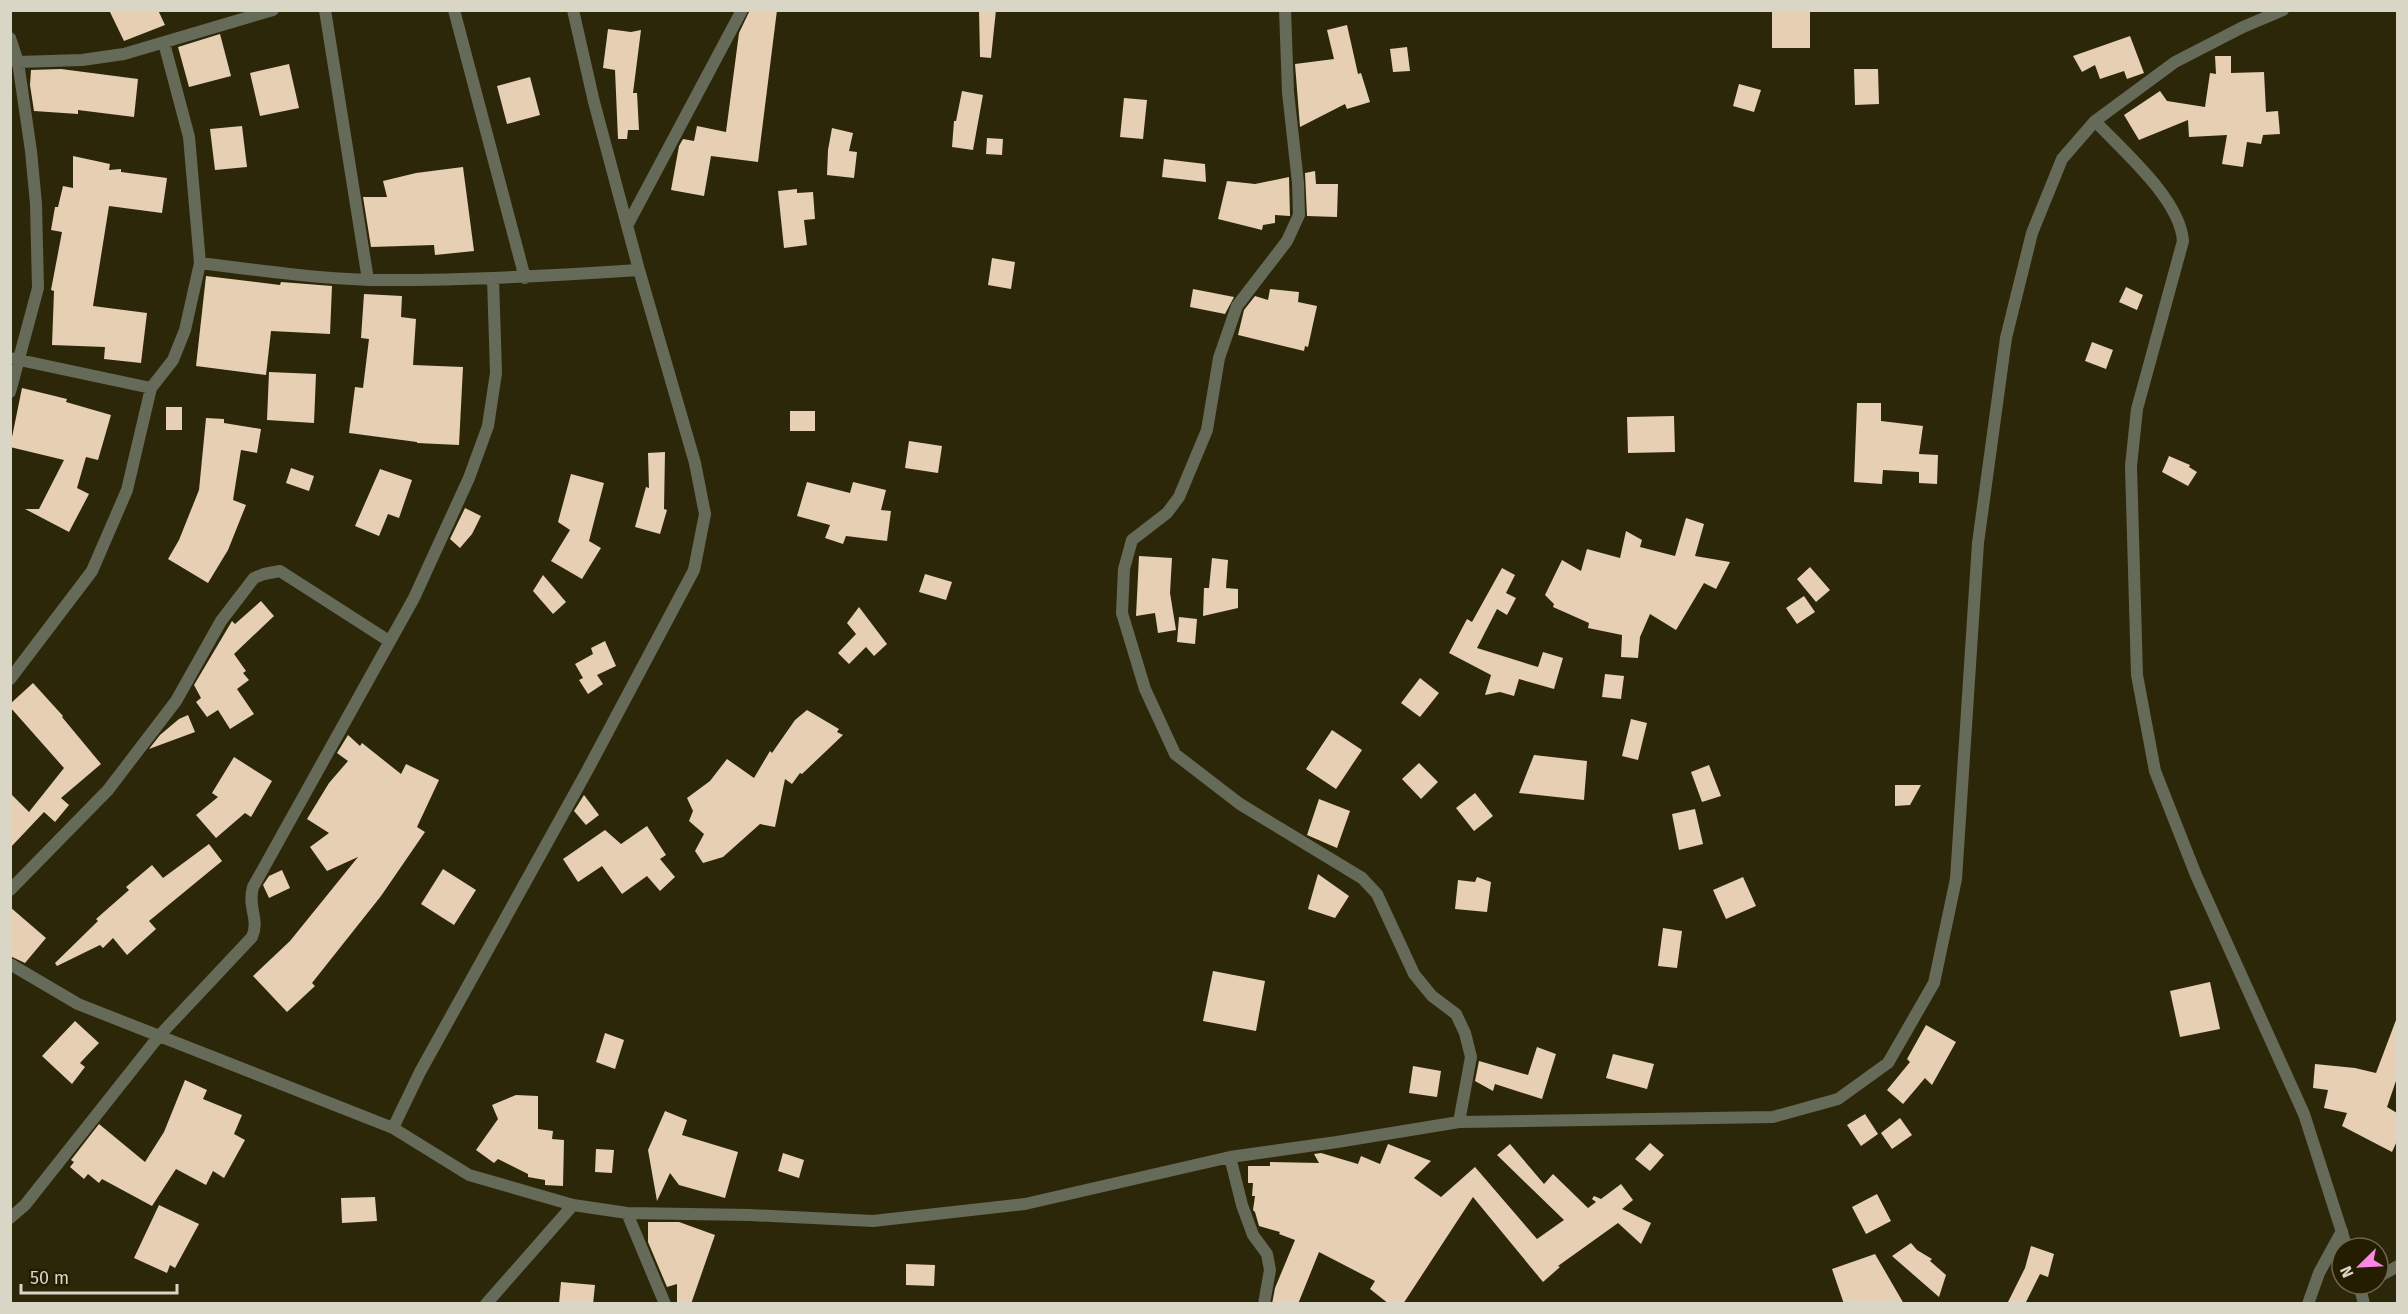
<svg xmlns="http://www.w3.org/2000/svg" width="2408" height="1314" font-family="'Fira Sans',sans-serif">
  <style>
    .building { fill: #e6cfb2 }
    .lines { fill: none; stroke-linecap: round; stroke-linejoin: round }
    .street { stroke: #656b58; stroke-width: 12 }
  </style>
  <rect width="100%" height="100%" fill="#2d2709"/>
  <path class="building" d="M109,10H158L165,25L124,41Z
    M750,10H777L758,162L711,156L704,196L671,190L679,146L683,139L694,141L697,126L726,132L739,33Z
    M979,10H996L991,58L980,57Z
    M1772,10H1810V48H1772Z
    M1347,25L1358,74L1361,73L1370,102L1347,109L1345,104L1300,127L1295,64L1334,59L1327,30Z
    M608,29L631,32L641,30L633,93H637L639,130H628L627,139H618L615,70L603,68Z
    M220,34L231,76L189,87L178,47Z
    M2130,36L2144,73L2127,79L2124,71L2100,79L2095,65L2082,72L2073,56Z
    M1407,47L1410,71L1393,72L1390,49Z
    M2215,56H2231V73L2264,72L2266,112L2278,111L2280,134L2263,135L2261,144L2247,142L2243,167L2222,164L2227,135L2189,137L2188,120L2139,140L2124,115L2160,91L2167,101L2205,107L2210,73L2216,74Z
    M289,64L299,108L260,116L250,73Z
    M61,69L138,79L134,117L78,110V114L34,111L30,85L31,70Z
    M1854,69H1878L1879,104L1855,105Z
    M530,77L540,115L507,124L497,86Z
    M1739,84L1761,90L1754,112L1733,106Z
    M962,91L983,95L973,150L952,147L954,121H956Z
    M1124,98L1147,100L1143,139L1120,137Z
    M242,126L247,167L215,170L210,129Z
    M832,128L853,133L849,151L857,152L854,178L827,175L828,150Z
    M987,138L1003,139L1002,155L986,154Z
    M73,156L110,164L109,170L121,169V172L167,178L162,213L109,206L93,306L147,313L141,363L104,359L105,347L52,345L54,291L51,290L62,232L51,230L55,207H58L63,186L73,188Z
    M1164,159L1205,164L1206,182L1162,177Z
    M463,167L474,251L435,255L434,245L371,247L363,197H387L383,181L416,173Z
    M1315,171L1316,184H1338L1337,217L1307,216L1305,173Z
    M1289,177L1290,216L1275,215V223L1263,225L1262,230L1218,219L1227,181L1255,184Z
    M797,189V193L813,192L815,219L804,220L807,245L784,248L778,191Z
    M992,258L1015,262L1011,289L988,285Z
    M206,276L280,285L281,282L332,286L330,334L271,331L266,375L196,366Z
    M2126,287L2143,295L2137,310L2119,302Z
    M1193,289L1234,297L1225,314L1190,307Z
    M1270,289L1299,292L1298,302L1317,306L1308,347L1305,346L1304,351L1238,335L1244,310L1255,296L1268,300Z
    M364,294L402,296L401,317L416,319L413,365L463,367L459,445L417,443V442L349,433L355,387L363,388L369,339L361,338Z
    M2092,342L2113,350L2106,369L2085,361Z
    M269,372L316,374L314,423L267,420Z
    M22,388L67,399L66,402L111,415L98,460L86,457L77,488L89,494L69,532L25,509H39L64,460L10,447Z
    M1857,403H1881V421L1923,426L1919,454L1938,455L1937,484L1919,483V472L1883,470L1882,484L1854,482Z
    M166,407H182V430H166Z
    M790,411H815V431H790Z
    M1674,416L1675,452L1628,453L1627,417Z
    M206,418L224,419V423L261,429L257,453L241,450L233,500L246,505L228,550L208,583L168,559L179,540L199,490Z
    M909,441L942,446L938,473L905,468Z
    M665,452L664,509L667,510L660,534L635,527L646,487L649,488L648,453Z
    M2169,456L2190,465L2189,467L2197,472L2188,486L2162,472Z
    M291,468L314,476L309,491L286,483Z
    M380,469L412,480L399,518L388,514L379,536L355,526Z
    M571,474L604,483L589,541L601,548L582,579L551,561L570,530L558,522Z
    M807,482L850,493L853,482L886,490L881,510L891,511L887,541L846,536L843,544L825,538L830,525L797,516Z
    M465,508L481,516L472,534L460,548L450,539Z
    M1686,518L1704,524L1695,556L1730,562L1716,589L1704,583L1676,630L1650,614L1640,637L1638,658L1621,657L1622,635L1588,628L1589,623L1553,607L1554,604L1545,595L1562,560L1581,571L1587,549L1620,558L1626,531L1642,540L1640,547L1675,556Z
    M1139,556L1172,558L1170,593L1176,630L1158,633L1155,613L1136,616Z
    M1212,558L1228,560L1226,588L1238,589V608L1203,616L1204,588H1209Z
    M1810,567L1830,590L1816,602L1797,579Z
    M1502,568L1515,575L1506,593L1516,598L1507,615L1497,609L1477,648L1538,667L1543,652L1563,658L1554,689L1519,679L1514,696L1500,692L1485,695L1491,675L1449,653L1467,619L1472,622Z
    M925,574L952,582L946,600L919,592Z
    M543,575L566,602L553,614L533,591Z
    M1804,596L1815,612L1797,624L1786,608Z
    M261,601L274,616L234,654L246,671L243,673L249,680L237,689L254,714L230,729L218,710L207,717L196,702L201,698L194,685L232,621L235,624Z
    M859,607L887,644L874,656L866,647L849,664L838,653L856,634L847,623Z
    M1179,617L1197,619L1195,644L1177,642Z
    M605,641L616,666L597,675L603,684L588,694L579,680L583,678L575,664L593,654L591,648Z
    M1605,674L1624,676L1621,699L1602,697Z
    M1420,678L1439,693L1420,717L1401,703Z
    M33,683L63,716L62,717L101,764L61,798L69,805L55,822L44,812L10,848V793L29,812L64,768L10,707V704Z
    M807,710L839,729L837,732L843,735L802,774L800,773L792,784L785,779L775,827L760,824L723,857L703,863L695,851L704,834L689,821L693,811L687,798L710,781L727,759L754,778L770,751L772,753L795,720Z
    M188,715L195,732L149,749L160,735L179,719Z
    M1631,719L1647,723L1638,760L1622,756Z
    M1332,730L1362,750L1336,789L1306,769Z
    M348,735L360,746L362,743L401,774L406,764L439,780L417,827L425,832L381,896L312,983L315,986L287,1012L253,976L290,941L358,857L327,871L310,847L329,833L307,819L329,783L348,761L337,753Z
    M1534,755L1587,761L1584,800L1519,793Z
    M234,757L272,781L251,817L245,813L216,838L196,815L218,797L212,793Z
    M1419,763L1438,782L1421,799L1402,779Z
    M1709,765L1721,796L1702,802L1691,772Z
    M1895,785H1921L1910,805L1895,806Z
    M1475,793L1493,816L1474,831L1456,808Z
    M584,795L599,815L586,825L574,811Z
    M1319,799L1350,811L1337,848L1307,835Z
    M1695,809L1703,844L1679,850L1672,814Z
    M647,826L666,855L660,859L675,877L660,891L647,876L622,894L602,866L578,882L563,859L605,830L621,844Z
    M209,844L222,861L149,921L156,929L127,955L113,938L103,948L100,945L57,966L55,963L98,921L96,919L129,890L126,887L152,865L163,878Z
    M443,869L476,890L454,925L421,904Z
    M282,870L290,888L269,898L263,885L269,876Z
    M1318,874L1349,896L1335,918L1308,909Z
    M1477,877L1491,882L1487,912L1455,909L1458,880L1475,882Z
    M1743,877L1756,906L1726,919L1713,890Z
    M10,907L46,938L25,963L10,956Z
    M1663,928L1682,931L1677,968L1658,966Z
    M1213,971L1265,981L1256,1031L1203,1021Z
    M2210,982L2220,1029L2180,1037L2170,991Z
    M2396,1020L2397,1078L2387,1107L2397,1113V1141L2392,1152L2342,1126L2347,1113L2324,1108L2328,1090L2313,1088L2315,1064L2355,1068L2376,1073Z
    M75,1021L99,1043L80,1063L85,1067L72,1084L42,1056Z
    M1926,1025L1956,1042L1932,1085L1925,1078L1903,1104L1887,1090L1910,1062L1907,1059Z
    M605,1033L624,1040L615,1069L596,1062Z
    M1537,1047L1556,1054L1542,1099L1495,1084L1493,1091L1475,1081L1479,1061L1528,1075Z
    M1613,1054L1654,1064L1647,1089L1606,1078Z
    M1413,1066L1441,1071L1437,1097L1409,1093Z
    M185,1080L207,1090L203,1099L242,1115L234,1134L245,1140L224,1178L213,1171L206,1185L176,1169L152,1206L102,1179L99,1183L88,1174L84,1179L70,1167L74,1162L71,1160L99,1124L145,1162L164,1132Z
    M516,1095L538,1096V1129L553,1131L552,1139L564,1140L563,1186L545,1185V1180L528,1177V1174L498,1159L494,1163L476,1150L498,1119L492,1105Z
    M665,1111L687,1120L682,1135L738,1152L725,1198L679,1185L670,1173L657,1201L648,1150Z
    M1865,1114L1878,1134L1861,1146L1847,1125Z
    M1900,1118L1912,1135L1892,1149L1881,1133Z
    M1650,1143L1664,1155L1650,1171L1635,1159Z
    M1388,1144L1431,1161L1414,1178L1441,1197L1475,1167L1537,1239L1564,1220L1497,1155L1510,1144L1544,1184L1553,1174L1588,1208L1596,1202L1592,1199L1594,1196L1601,1199L1621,1184L1633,1200L1622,1209L1651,1223L1641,1244L1618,1223L1558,1266L1560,1267L1543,1282L1473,1197L1403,1304H1389L1370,1289L1375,1281L1319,1252L1298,1304H1272L1275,1288L1295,1240L1279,1234L1280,1232L1259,1226L1255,1212L1253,1210L1255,1196H1252L1253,1183H1248V1166H1270V1162L1319,1163L1314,1154L1321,1153L1358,1164L1361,1156L1380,1164Z
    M596,1149L614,1150L612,1173L595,1172Z
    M783,1153L804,1160L799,1178L778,1171Z
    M1877,1194L1891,1221L1866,1234L1852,1207Z
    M375,1197L377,1221L342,1223L341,1198Z
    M159,1205L199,1224L175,1268L170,1265L167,1273L134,1258Z
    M648,1222H679L715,1235L691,1304H677V1284L667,1287L648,1242Z
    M1911,1243L1917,1250L1932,1259L1930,1261L1946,1275L1939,1297L1892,1256Z
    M2031,1246L2054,1254L2048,1277L2040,1274L2025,1304H2007L2025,1268Z
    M1875,1254L1904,1304H1844L1832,1269Z
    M906,1264L935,1265L934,1286L906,1285Z
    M561,1282L595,1285L593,1304H559Z"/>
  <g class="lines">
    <path class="street" d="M325,10L368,280
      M454,10L525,278
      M573,10L594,102L639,270L695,463L705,514L694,570L587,771L420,1072L393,1128L469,1175L573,1205L627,1213L750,1215L873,1221L1025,1204L1230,1157L1337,1142L1459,1122L1773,1117L1838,1099L1888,1063L1934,983L1956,879L1978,543L2006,338L2032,233L2062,159L2095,121L2175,62L2243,27L2283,10
      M1285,10L1288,92L1298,183L1299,215L1287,241L1237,306L1219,358L1207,430L1179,497L1167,513L1132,540L1124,569L1122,613L1145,689L1175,754L1240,804L1362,878L1377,894L1414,974L1432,996L1456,1014L1465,1033L1471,1057L1459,1122
      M10,38L18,62L31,151L36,204L38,288L10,392
      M11,60L18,62L82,60L124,54L273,10
      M2095,121C2123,151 2180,199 2183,241L2137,409L2131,466L2137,675L2155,771L2196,875L2304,1114L2347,1248
      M628,224L742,10
      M200,263C256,270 312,278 369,280C459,281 549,276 639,270
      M10,358L151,388
      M10,679L92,571L127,490L151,388L173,360L185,330L200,263L189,137L164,43
      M10,890L108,790L176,701L221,621L254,578L264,574L280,571L389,641
      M10,964L78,1004L393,1128
      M1230,1157L1242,1205L1253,1235L1267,1254L1270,1270L1264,1304
      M627,1213L665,1304
      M10,1218L25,1205L159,1036L252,937C260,919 247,908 253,887L414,598L469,478L488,426L496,373L493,278
      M2378,1277L2398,1266
      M2359,1284L2364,1304
      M486,1304L573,1205
      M2308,1304L2319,1273L2342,1231"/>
  </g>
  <rect width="2408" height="1314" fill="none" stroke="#dad6c5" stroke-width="24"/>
  <g transform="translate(2360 1266) rotate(246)"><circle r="28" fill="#241d01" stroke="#6d674f" stroke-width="1.5"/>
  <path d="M0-4.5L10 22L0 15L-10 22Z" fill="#fc86e3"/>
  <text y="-9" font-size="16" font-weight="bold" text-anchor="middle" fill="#dad6c5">N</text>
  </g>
  <path d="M21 1284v9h156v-9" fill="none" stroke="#dad6c5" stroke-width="3"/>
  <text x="30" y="1284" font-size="18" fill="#dad6c5" stroke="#241d01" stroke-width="4.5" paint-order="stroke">50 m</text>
</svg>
